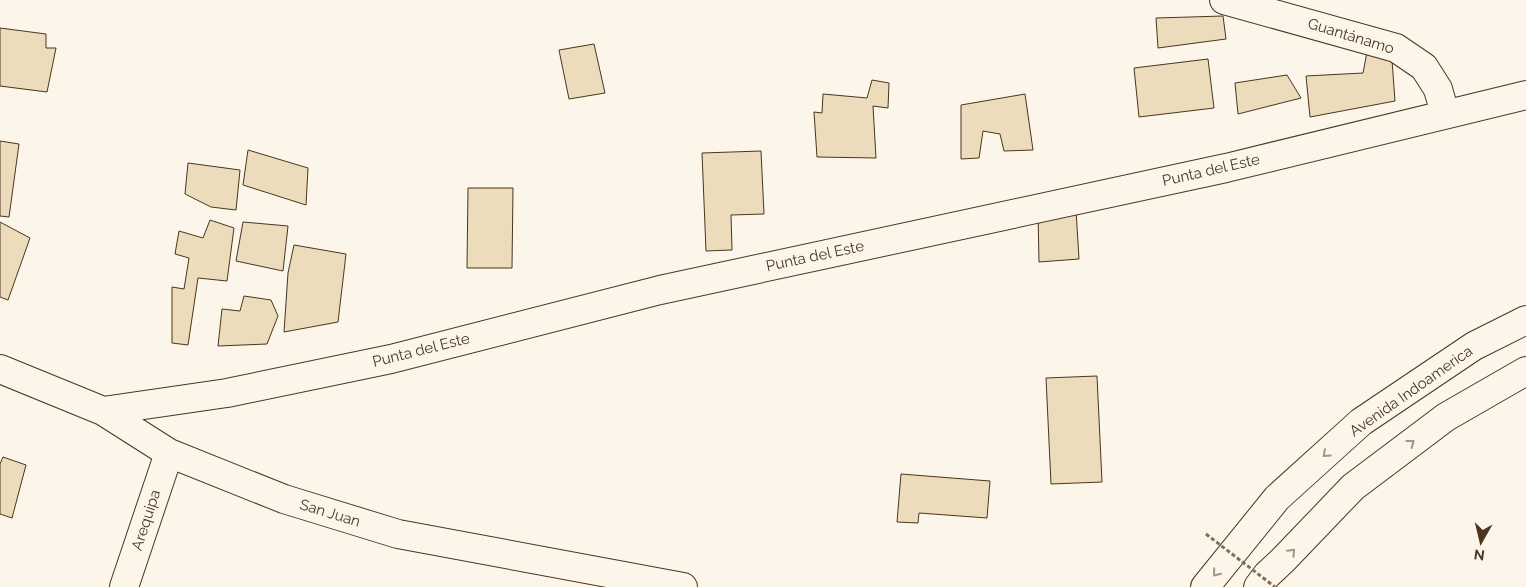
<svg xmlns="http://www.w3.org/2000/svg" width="1526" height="587" font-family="Raleway,sans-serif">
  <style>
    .building { fill: #ecdcbc; stroke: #4a3520 }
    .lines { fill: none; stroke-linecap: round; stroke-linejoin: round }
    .minor-casing { stroke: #4a3520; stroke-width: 30 }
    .primary-casing { stroke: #4a3520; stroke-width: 30 }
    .minor { stroke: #fbf6e9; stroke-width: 28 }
    .primary { stroke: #fbf6e9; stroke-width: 28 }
    .path-bridge { stroke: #7f6f5c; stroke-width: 3; stroke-dasharray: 4 2.5; stroke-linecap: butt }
    .oneway { stroke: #a29684 }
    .labels { text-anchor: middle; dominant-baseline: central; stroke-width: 4; stroke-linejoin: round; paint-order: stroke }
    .street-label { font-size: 15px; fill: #4a3520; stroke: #fbf6e9 }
  </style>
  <rect width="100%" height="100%" fill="#fbf6e9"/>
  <path class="building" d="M1223,16L1226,39L1158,48L1156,18Z
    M0,28L46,34V48H56L47,92L0,86Z
    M594,44L605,93L569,99L559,50Z
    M1367,52L1392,60L1395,101L1310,117L1306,76L1363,73Z
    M1208,59L1214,108L1139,117L1134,68Z
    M1287,75L1301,98L1238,114L1235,83Z
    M872,80L889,83L888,108L873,106L876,158L817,157L814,112L822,113L823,94L867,98Z
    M1025,94L1033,150L1004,151L1000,134L983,131L979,158L961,159V105Z
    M0,141L19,144L9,217L0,216Z
    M248,150L308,168L306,205L243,185Z
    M761,151L764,214L731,215L732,250L706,251L702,153Z
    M188,163L240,170L236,210L211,207L185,194Z
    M468,188H513L512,268H467Z
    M1076,210L1079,259L1039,262L1038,213Z
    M210,220L234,228L227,281L198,278L188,345L172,343V287L184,289L189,258L175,254L179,231L203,238Z
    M0,222L30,238L8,300L0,297Z
    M243,222L288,226L283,271L236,261Z
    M294,245L346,254L338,322L284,332L288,273Z
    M244,296L271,300L278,316L267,344L218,346L222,309L240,311Z
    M1097,376L1102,482L1051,484L1046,378Z
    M3,457L26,465L12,518L0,514V464Z
    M901,474L990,481L987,518L919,513L918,523L897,522Z"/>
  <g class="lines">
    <g class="minor-casing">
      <path id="minor" d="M1224,0L1396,48L1424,67L1438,89L1445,114
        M0,369L103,411L169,453L284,499L398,534L683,587
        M103,411L227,393L391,359L660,290L1226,168L1526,95
        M124,587L169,453"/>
    </g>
    <g class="primary-casing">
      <path id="primary" d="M1205,587L1277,498L1361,422L1474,346L1526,320
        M1258,587L1267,575L1283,560L1353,487L1446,417L1526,371"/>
    </g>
    <use href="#minor" class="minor"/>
    <use href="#primary" class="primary"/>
    <path class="path-bridge" d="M1206,534L1275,587"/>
  </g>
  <defs><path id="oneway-chevron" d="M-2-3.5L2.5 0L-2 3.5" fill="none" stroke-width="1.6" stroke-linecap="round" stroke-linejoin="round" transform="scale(1.25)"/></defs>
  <g class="oneway">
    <use href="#oneway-chevron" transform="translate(1411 443) rotate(-37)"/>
    <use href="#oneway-chevron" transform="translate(1326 454) rotate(138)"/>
    <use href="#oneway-chevron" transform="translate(1292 552) rotate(-46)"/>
    <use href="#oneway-chevron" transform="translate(1216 573) rotate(129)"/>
  </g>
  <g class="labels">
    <g class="street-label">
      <text transform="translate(1351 36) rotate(17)">Guantánamo</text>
      <text transform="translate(1211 170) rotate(-13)">Punta del Este</text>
      <text transform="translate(815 256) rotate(-12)">Punta del Este</text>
      <text transform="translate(421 350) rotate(-14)">Punta del Este</text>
      <text transform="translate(1411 391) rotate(-35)">Avenida Indoamerica</text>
      <text transform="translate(330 513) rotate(17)">San Juan</text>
      <text transform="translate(146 520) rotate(-72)">Arequipa</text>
    </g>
  </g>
  <g transform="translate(1481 542) rotate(188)" stroke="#fbf6e9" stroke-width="4" paint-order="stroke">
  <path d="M0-4L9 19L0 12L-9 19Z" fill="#4a3520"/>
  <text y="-8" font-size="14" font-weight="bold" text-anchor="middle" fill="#4a3520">N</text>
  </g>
</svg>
